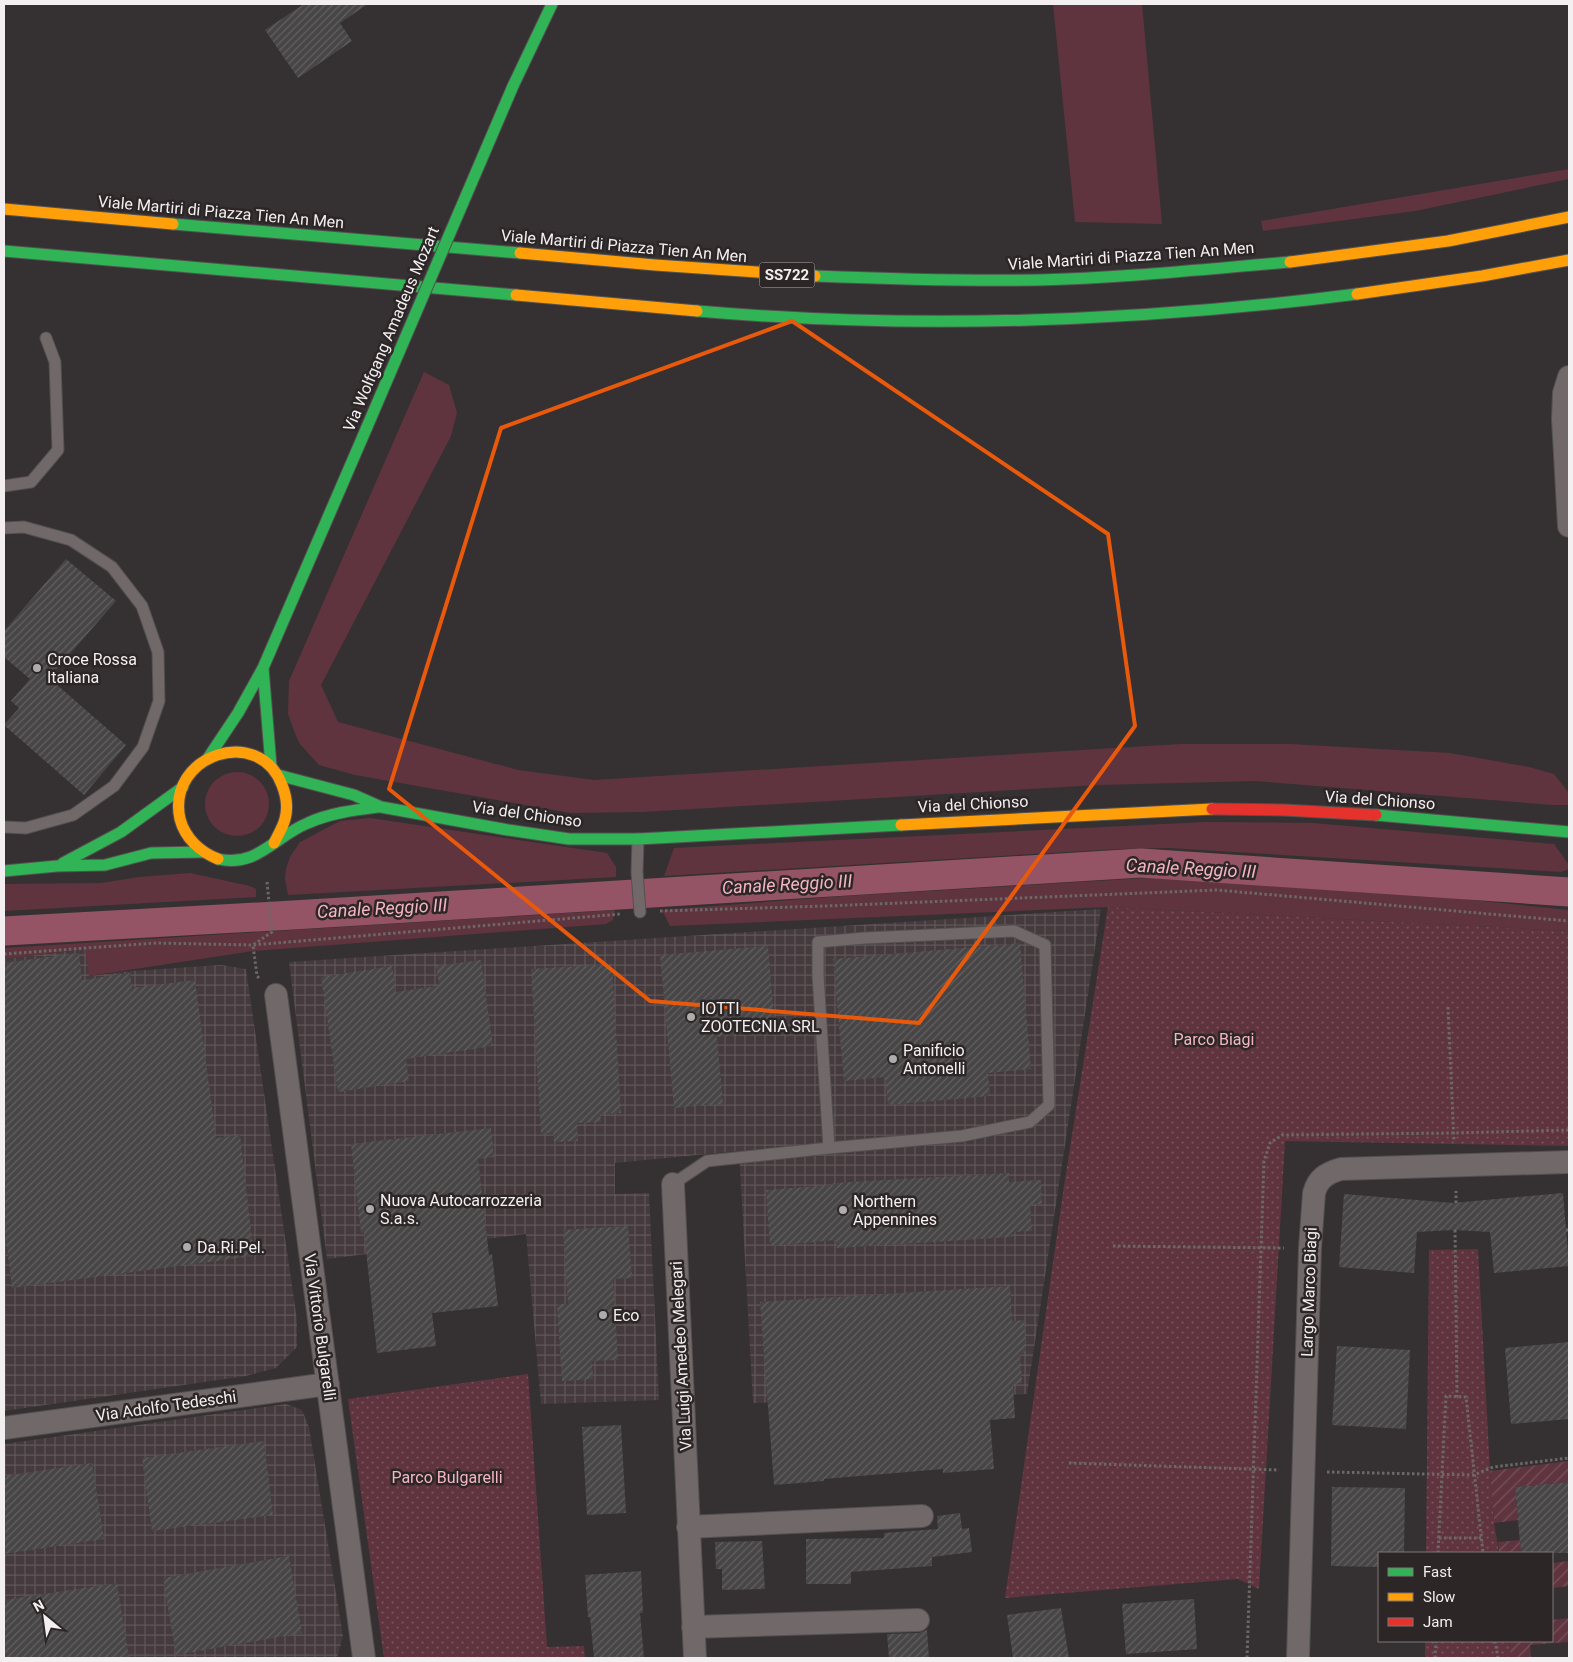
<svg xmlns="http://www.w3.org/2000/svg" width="1573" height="1662" font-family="Roboto,sans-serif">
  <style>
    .industrial { fill: url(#industrial-grid) }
    .grass { fill: #5f343f }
    .park { fill: url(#park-dots) }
    .garden { fill: url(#garden-furrows) }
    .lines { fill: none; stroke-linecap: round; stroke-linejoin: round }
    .canal { stroke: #945465; stroke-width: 29 }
    .building { fill: url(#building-hatch) }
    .lane-casing { stroke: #535050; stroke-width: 13 }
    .street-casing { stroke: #535050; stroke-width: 24 }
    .fast-casing { stroke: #535050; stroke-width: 13 }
    .slow-casing { stroke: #535050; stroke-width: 13 }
    .jam-casing { stroke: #535050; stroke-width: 13 }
    .path { stroke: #6d6768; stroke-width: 3; stroke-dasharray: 2.5 2.5; stroke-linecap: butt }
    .lane { stroke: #716869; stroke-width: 11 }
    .street { stroke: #716869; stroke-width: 22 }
    .fast { stroke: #30b455; stroke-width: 11 }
    .slow { stroke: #ff9f0a; stroke-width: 11 }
    .jam { stroke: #e5322d; stroke-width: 11 }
    .fast-bridge-casing { stroke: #535050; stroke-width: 13; stroke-linecap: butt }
    .fast-bridge { stroke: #30b455; stroke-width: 11 }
    .marked { fill: none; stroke: #e8590c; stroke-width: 4; stroke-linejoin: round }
    .poi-dot { fill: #b0acae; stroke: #2c2627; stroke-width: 2 }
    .labels { text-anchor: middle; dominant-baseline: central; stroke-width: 5; stroke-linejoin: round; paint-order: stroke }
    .shield { fill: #2c2627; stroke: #b7b3b4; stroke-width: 1 }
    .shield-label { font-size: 15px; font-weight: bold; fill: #f3eff0 }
    .street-label { font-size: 16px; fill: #f3eff0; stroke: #2c2627 }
    .poi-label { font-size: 16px; fill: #f3eff0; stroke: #2c2627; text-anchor: start }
    .park-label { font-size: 16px; fill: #f3b5c3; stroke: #2c2627 }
    .water-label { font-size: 18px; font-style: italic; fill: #f3b4c3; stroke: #2c2627 }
  </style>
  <defs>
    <pattern id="industrial-grid" width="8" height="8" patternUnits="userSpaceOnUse" patternTransform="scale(1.25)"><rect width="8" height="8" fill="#453a3d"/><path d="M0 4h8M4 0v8" fill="none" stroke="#605759"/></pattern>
    <pattern id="park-dots" width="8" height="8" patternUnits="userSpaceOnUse" patternTransform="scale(1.25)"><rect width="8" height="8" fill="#5f343f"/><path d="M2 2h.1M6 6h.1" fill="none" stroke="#76525b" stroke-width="1.8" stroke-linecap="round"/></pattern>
    <pattern id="garden-furrows" width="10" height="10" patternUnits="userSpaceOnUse" patternTransform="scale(1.25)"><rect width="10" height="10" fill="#5f343f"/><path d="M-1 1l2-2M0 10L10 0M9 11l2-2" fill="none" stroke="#76525b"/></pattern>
    <pattern id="building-hatch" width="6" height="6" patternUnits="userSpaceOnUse" patternTransform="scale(1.25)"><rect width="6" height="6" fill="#484546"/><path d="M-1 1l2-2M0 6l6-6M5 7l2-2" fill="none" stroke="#636061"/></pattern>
  </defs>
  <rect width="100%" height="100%" fill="#353132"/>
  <path class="industrial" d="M1101,909L1027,1394L753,1403L739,1151L615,1163V1194L649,1193L659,1400L541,1404L526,1234L327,1259L289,962Z
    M86,949L90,976L130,971L221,965L246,969L297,1320V1347L276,1368L246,1376L4,1411V959Z
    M286,1404L302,1410L309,1427L343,1636L337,1658H4V1444Z"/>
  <path class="grass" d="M1053,4H1142L1162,224L1075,222Z
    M1569,169V179L1415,211L1263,231L1261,221Z
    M424,372L449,385L457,413L451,436L321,685L338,722L518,770L594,780L1181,744H1290L1450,753L1529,767L1554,774L1569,793V805H1553L1255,781L1098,785L642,812L571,813L355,775L319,765L300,744L296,736L288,714L289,681Z
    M205 804a32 32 0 1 1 64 0a32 32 0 1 1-64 0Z
    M370,818L607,853L616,867V877L288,895L285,878L286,869L290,857L300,842L340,821Z
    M1205,822L1313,823L1554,844L1569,865V869L1561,872L1169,848L1119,849L664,876L674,848Z
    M190,873L250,886L256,889V897L4,911V884L101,883L139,877Z
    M1147,878C1288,878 1429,896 1569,910V931L1108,907L670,926L662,910L845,896Z
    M615,910L613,920L606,924L253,951L89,976L85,949L4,959V948Z"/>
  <path class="park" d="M1108,907L1569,931V1146L1285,1141L1259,1589L1238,1579L1005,1598L1064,1186Z
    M1478,1249L1490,1471L1494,1523L1499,1553H1426L1429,1250Z
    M528,1374L547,1647L584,1646L585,1658H384L348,1399Z
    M1425,1641H1509L1511,1658H1425Z"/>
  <path class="garden" d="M1569,1461V1482L1515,1487L1518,1520L1494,1523L1490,1471Z
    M1520,1540L1521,1553H1499L1498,1542Z
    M1569,1561V1586L1552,1588V1563Z
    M1569,1618V1642L1530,1645L1531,1658H1511L1509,1641H1552V1620Z"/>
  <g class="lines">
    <path class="canal" d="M4,931L293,915L1141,863L1569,892"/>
  </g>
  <path class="building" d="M304,4H368L340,23L352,41L298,78L265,30Z
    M66,559L116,601L49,678L126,745L84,795L4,725L19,708L11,701L30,679L4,657V631Z
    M1020,943L1031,1069L988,1073L990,1096L888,1105L885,1077L844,1081L833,959Z
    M768,946L775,1032L717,1037L723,1104L674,1108L660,955Z
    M79,953L82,980L130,973L132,988L195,980L216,1138L240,1135L254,1256L12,1288L6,1240H4V963Z
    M481,960L493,1046L406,1059L409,1081L338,1092L321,977L392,966L396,992L439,986L436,966Z
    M612,964L621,1113L600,1114L601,1122L577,1123L578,1141L554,1142L553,1133L541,1134L531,969Z
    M491,1128L494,1157L478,1159L489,1255L492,1254L498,1306L432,1313L436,1346L377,1353L364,1232L361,1233L351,1144Z
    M1009,1173V1182L1041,1180L1042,1204H1030L1032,1231L1012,1232V1237L837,1248L836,1240L770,1246L766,1190L833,1185V1183Z
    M1563,1193L1569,1266L1494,1273L1490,1232L1454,1230L1417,1232L1414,1273L1339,1267L1344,1194L1453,1203Z
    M628,1226L632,1278L613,1279L618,1360L592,1361L593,1379L562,1381L557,1304H568L563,1230Z
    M1010,1286L1012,1321L1024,1320L1026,1353H1020L1022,1383L1013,1384L1015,1418L990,1420L994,1469L943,1473V1469L824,1479V1481L774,1485L760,1302Z
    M1569,1342V1419L1511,1424L1505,1348Z
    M1337,1346L1410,1350L1406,1429L1332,1425Z
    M621,1425L626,1513L587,1515L582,1427Z
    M264,1441L273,1515L152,1531L142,1458Z
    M92,1463L104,1539L4,1554V1476Z
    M1569,1482V1553H1521L1515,1487Z
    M1332,1487L1405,1488L1404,1553H1379V1567L1331,1566Z
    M960,1513L962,1529L969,1528L972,1552L932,1557V1566L851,1572V1584H806V1539L884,1538V1533L938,1529L937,1516Z
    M762,1541L765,1589L722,1590V1569H716L715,1542Z
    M289,1556L302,1633L176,1655L163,1578Z
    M641,1571L643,1613H640L644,1658H594L590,1617H588L585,1575Z
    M117,1583L129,1658H4V1600Z
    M1194,1599L1197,1649L1126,1654L1122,1604Z
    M1061,1608L1069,1658H1013L1007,1615Z
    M927,1630L929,1658H889L887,1634L918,1633Z"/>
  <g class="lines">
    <g class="lane-casing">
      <path id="lane" d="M4,486L31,482L58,450L55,362L46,338
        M4,528L24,527L71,540L112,567L142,606L158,652L159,701L143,747L114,786L73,815L26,828L4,827
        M638,839L637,872L640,912
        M673,1184L707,1161L829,1148L962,1136L1030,1122L1049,1105L1045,945L1014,931L865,938L818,942V976L829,1148"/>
    </g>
    <g class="street-casing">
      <path id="street" d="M1569,377L1564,393L1563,419L1569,526
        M276,995L364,1658
        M673,1184L695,1658
        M4,1428L328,1384
        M688,1527L922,1516
        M693,1627L918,1620
        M1298,1658L1310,1248L1314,1193C1318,1178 1327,1173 1341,1169L1569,1162"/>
    </g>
    <g class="fast-casing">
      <path id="fast" d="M513,86L552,4
        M173,224L520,253
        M4,251L516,295
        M815,276C889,279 963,281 1038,280C1122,278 1206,269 1290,262
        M697,311C918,330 1138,322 1357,294
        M263,668L271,766
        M208,758L238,713L263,668L367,427
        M278,775L354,795L381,807L508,830L569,839H638L901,825
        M1376,815L1569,832
        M218,859C257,868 275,836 308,823C330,813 355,810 379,807
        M63,863L121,832L183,787
        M4,871L57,866L105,865L151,853L203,852"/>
    </g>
    <g class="slow-casing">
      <path id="slow" d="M4,209L173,224
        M520,253L655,265L815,276
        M1290,262L1448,241L1569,217
        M1357,294L1482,276L1569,260
        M516,295L697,311
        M901,825L1212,809
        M218,859C200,852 185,838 180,819C166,755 259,724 282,785C286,795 288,808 285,819C283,827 278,835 274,843"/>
    </g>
    <g class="jam-casing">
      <path id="jam" d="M1212,809L1284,810L1376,815"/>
    </g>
    <path class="path" d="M660,911L826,906L1217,890L1569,921
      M4,954L156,943L253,945L621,914
      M259,978L257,976L253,945L272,932L267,882
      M1448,1007L1454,1142
      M1456,1203V1191
      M1455,1230L1457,1397
      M1566,1230H1569
      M1113,1246L1284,1248
      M1069,1463L1279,1470
      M1327,1472L1474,1475L1493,1467L1569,1458
      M1439,1538H1481
      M1438,1553L1446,1396L1466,1397L1483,1553
      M1495,1641L1498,1658
      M1247,1658L1264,1161L1270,1143L1282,1135L1453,1133L1569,1130
      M1435,1658L1436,1641"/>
    <use href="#lane" class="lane"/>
    <use href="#street" class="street"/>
    <use href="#fast" class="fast"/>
    <use href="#slow" class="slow"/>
    <use href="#jam" class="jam"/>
    <g class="fast-bridge-casing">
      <path id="fast-bridge" d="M367,427L513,86"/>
    </g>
    <use href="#fast-bridge" class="fast-bridge"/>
  </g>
  <path class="marked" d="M792,321L1108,534L1135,726L919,1023L650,1001L389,789L501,428Z"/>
  <g class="poi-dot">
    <circle cx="37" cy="668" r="5"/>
    <circle cx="691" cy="1017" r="5"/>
    <circle cx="893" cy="1059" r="5"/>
    <circle cx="370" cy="1209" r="5"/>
    <circle cx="843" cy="1210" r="5"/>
    <circle cx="187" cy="1247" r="5"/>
    <circle cx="603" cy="1315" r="5"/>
  </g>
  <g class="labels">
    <rect class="shield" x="759.5" y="262.5" width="55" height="25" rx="4"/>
    <g class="shield-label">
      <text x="787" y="275">SS722</text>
    </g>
    <g class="street-label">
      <text transform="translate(221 212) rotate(5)">Viale Martiri di Piazza Tien An Men</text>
      <text transform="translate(624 246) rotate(5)">Viale Martiri di Piazza Tien An Men</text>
      <text transform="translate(1131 256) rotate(-4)">Viale Martiri di Piazza Tien An Men</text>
      <text transform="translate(391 329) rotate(-67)">Via Wolfgang Amadeus Mozart</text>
      <text transform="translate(1380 800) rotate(4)">Via del Chionso</text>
      <text transform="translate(973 804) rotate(-3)">Via del Chionso</text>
      <text transform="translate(527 814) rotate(8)">Via del Chionso</text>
      <text transform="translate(1309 1292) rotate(-88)">Largo Marco Biagi</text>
      <text transform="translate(320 1327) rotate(82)">Via Vittorio Bulgarelli</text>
      <text transform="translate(681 1356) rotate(-93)">Via Luigi Amedeo Melegari</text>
      <text transform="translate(166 1406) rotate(-8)">Via Adolfo Tedeschi</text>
    </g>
    <g class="poi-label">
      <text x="47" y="659">Croce Rossa<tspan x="47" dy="18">Italiana</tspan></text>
      <text x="701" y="1008">IOTTI<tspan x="701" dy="18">ZOOTECNIA SRL</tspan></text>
      <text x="903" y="1050">Panificio<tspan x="903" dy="18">Antonelli</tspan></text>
      <text x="380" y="1200">Nuova Autocarrozzeria<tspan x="380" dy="18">S.a.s.</tspan></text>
      <text x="853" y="1201">Northern<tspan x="853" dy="18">Appennines</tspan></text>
      <text x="197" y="1247">Da.Ri.Pel.</text>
      <text x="613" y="1315">Eco</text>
    </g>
    <g class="park-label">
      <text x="1214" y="1039">Parco Biagi</text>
      <text x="447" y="1477">Parco Bulgarelli</text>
    </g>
    <g class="water-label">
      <text transform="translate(1191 868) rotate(3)">Canale Reggio III</text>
      <text transform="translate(787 884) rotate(-3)">Canale Reggio III</text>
      <text transform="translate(382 908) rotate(-3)">Canale Reggio III</text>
    </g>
  </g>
  <rect width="1573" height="1662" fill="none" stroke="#f3eff0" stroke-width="10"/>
  <rect x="1378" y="1552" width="175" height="90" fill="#2c2627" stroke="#7c7677"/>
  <rect x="1388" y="1568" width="25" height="8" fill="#30b455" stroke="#7c7677"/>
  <text x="1423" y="1577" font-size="15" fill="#f3eff0">Fast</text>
  <rect x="1388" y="1593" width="25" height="8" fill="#ff9f0a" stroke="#7c7677"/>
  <text x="1423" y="1602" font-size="15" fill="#f3eff0">Slow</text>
  <rect x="1388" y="1618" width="25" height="8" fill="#e5322d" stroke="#7c7677"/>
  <text x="1423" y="1627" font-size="15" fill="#f3eff0">Jam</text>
  <g transform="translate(45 1617) rotate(331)" stroke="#2c2627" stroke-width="4" paint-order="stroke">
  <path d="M0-4L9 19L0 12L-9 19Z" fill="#f3eff0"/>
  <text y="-8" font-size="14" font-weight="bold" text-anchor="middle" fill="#f3eff0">N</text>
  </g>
</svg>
